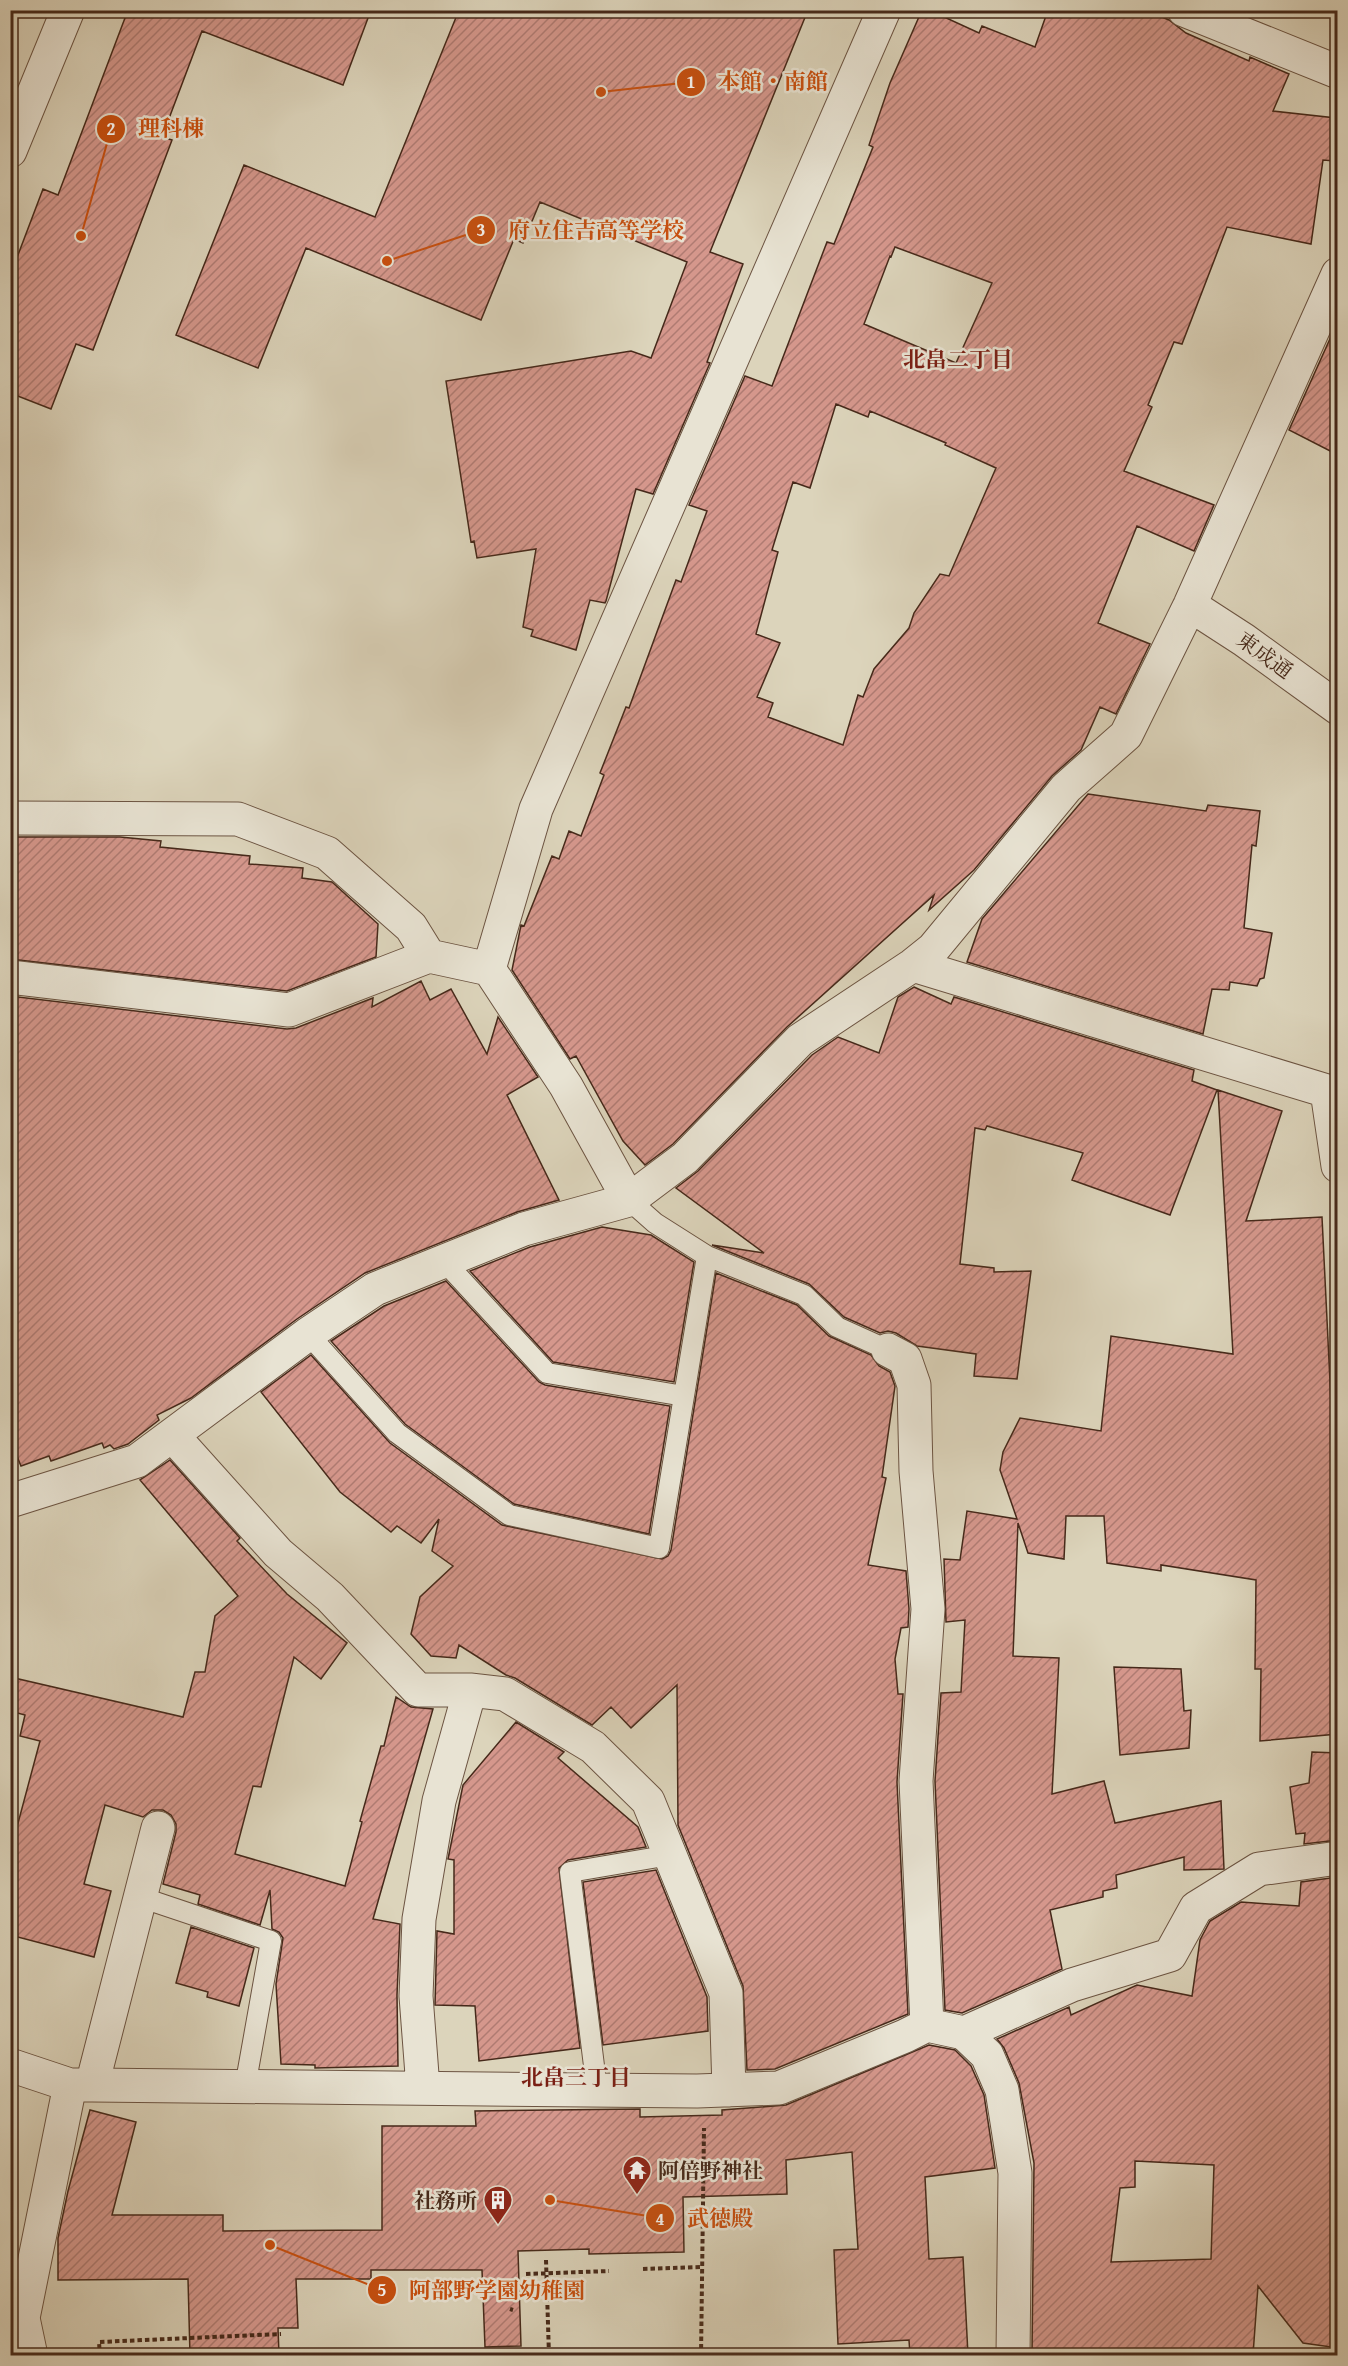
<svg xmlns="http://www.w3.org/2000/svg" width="1348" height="2366" font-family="'Gentium Book Plus','Noto Serif JP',serif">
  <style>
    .building { fill: url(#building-hatch); stroke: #46291a; stroke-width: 1.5; fill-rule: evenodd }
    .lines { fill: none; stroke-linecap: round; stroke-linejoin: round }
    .service-casing { stroke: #6c5442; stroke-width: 22 }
    .minor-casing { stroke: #6c5442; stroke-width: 35 }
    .tertiary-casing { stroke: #6c5442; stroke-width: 35 }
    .path { stroke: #46291a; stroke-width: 4; stroke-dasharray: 4.5 3; stroke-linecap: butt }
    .service { stroke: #e8e3d3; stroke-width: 20 }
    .minor { stroke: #e8e3d3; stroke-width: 33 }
    .tertiary { stroke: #e8e3d3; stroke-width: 33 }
    .labels { text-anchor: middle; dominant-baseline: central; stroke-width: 5; stroke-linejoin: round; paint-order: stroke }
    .street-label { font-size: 21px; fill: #46291a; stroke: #e8e3d3 }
    .poi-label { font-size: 21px; font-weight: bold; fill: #46291a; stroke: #e8e3d3; text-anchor: start }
    .neighbourhood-label { font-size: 22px; font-weight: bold; fill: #7a1f14; stroke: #e8e3d3 }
    .leader { fill: none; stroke: #c84f0f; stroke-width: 2 }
    .callout-dot { fill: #c84f0f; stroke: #e8e3d3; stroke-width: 2 }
    .mark-label { font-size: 18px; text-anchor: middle; font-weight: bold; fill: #fff }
    .callout-label { font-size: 22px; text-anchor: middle; font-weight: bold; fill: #c84f0f; stroke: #e8e3d3; stroke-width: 5; stroke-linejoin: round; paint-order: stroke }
  </style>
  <defs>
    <pattern id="building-hatch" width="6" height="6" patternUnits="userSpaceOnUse" patternTransform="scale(1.5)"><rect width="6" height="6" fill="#d5978c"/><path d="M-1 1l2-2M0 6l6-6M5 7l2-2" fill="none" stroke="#af7b72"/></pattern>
  </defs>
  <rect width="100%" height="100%" fill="#dcd4bb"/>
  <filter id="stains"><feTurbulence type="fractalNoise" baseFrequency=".00333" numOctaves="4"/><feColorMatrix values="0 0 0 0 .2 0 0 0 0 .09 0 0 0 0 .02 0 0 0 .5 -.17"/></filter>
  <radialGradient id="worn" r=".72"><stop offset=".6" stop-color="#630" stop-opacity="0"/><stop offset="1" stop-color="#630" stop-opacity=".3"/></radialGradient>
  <path class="building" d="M128,10H371L343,85L202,31L162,137L172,140L93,350L76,344L51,409L10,393V276L43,189L58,195Z
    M459,10H808L710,252L743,264L707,362L710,363L653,494L636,489L606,601L605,603L590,600L576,650L531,636L533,630L523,627L536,549L477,558L474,541L471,542L446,381L631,351L651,358L687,262L540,202L523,243L514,239L481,320L306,248L258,368L176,335L244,165L375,217Z
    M922,10H929L979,33L982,26L1035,47L1048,10H1145L1169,20L1186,33L1249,61L1250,57L1289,74L1273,111L1336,118L1335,161L1323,160L1311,244L1227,227L1182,344L1174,342L1148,405L1152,407L1124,471L1214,505L1194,551L1137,526L1098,623L1150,644L1116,714L1100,707L1081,750L1052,776L974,870L929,910L934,895L787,1027L673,1144L645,1165L623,1141L576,1056L570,1059L512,970L521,925L524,926L552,856L559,859L569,831L581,836L604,775L600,773L626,707L629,708L676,580L681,582L707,511L689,505L745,376L772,386L827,242L834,244L873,147L869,145L890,83ZM895,247L992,283L956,363L864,324L890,256L891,257ZM836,404L868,417L870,411L946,443L945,445L996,468L949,576L940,574L914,613L909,628L874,669L863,697L858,695L843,745L768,717L773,703L757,697L780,643L756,634L778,552L772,550L793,482L810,488Z
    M1338,321V455L1289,430Z
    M1088,794L1206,811L1208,805L1260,811L1256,846L1252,845L1244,928L1272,933L1264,978L1260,979L1257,986L1230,982L1229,990L1212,989L1203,1034L967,962L982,919Z
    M10,837H120L161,841L160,847L250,856L249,864L303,868L302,878L332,882L378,924L376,957L287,991L10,959Z
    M421,981L430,1000L451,989L487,1054L498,1017L538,1077L507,1095L559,1200L517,1212L365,1273L297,1319L191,1398L157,1415L159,1420L128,1444L114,1449L110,1445L104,1448L102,1443L51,1461L49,1456L21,1466L10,1439V996L287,1029L296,1028L373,998L372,1007Z
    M914,987L951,1004L954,997L1194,1070L1192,1081L1217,1090L1170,1215L1072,1180L1083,1153L987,1126L985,1130L975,1128L960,1264L994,1268V1272L1031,1271L1017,1379L974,1376L976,1354L917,1346L896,1333L888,1331L880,1333L844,1317L809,1284L712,1245L764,1253L676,1188L698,1171L812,1055L838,1037L879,1053L898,997Z
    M1218,1090L1282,1111L1246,1221L1322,1217L1333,1443L1338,1444V1734L1260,1741L1261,1669H1255L1256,1580L1161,1565V1571L1107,1563L1104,1516H1066L1064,1559L1028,1553L1018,1523L1013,1656L1059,1658L1052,1794L1104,1781L1115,1823L1221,1801L1224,1869L1184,1870V1857L1116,1875L1117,1888L1103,1891V1897L1050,1910L1062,1969L962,2013L945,2010L935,1781L941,1693L961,1692L965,1620L946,1622L944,1559L960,1560L967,1511L1017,1519L1000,1470L1003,1452L1020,1418L1101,1431L1111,1336L1233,1354Z
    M602,1227L651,1235L694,1262L674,1382L553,1362L470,1271L530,1247Z
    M716,1273L797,1305L829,1336L871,1355L879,1366L890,1372L895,1386L882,1477L886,1478L868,1565L906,1571L909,1609L908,1627L901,1628L895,1659L898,1694H903L897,1782L908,2014L775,2069L747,2070L743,1986L678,1825L677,1685L631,1728L611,1707L592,1725L515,1678L506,1675L459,1645L456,1658L431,1656L411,1634L420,1597L453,1566L432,1551L439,1519L421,1543L397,1526L391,1532L340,1492L261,1392L311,1355L390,1443L502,1525L662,1559L668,1556L671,1550Z
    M446,1281L539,1382L545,1385L670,1406L649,1534L514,1504L405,1424L331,1341L384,1306Z
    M170,1460L240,1538L237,1541L287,1594L347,1643L321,1679L294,1657L261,1787L253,1786L235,1854L345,1886L362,1822L360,1821L381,1746H384L396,1697L411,1707L433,1709L373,1919L400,1924L397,1995L398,2066L315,2068V2065L281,2064L276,1984L283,1938L279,1932L272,1929L270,1890L260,1925L198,1904L200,1895L163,1884L176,1832V1824L171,1815L163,1810H152L143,1817L105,1805L84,1884L111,1891L94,1957L10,1935V1853L40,1741L20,1736L25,1715L10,1711V1677L183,1717L195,1672H205L215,1616L238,1596L140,1480Z
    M1114,1667L1181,1669L1184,1711L1191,1710L1189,1748L1120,1755Z
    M516,1722L564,1752L558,1758L638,1827L646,1847L568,1860L559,1868L580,2048L479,2061L475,2006L435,2005L437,1931L454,1934V1860L448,1859L463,1785Z
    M1312,1752L1338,1753V1840L1304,1844L1305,1833L1296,1834L1290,1787L1309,1783Z
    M656,1870L707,1997L708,2031L603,2045L583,1882Z
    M1338,1877V2348L1303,2343L1258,2286L1253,2355H1032L1034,2163L1019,2083L1004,2048L997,2039L1069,2007L1071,2015L1137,1985L1192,1996L1200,1940L1210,1921L1241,1902L1299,1906L1301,1882ZM1135,2161L1214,2165L1211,2259L1111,2262L1120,2188L1135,2187Z
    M191,1927L254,1948L239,2006L207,1997L208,1992L176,1983Z
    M929,2045L955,2050L971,2066L984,2095L995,2168L925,2177L929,2259L963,2257L968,2355H910L909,2340L838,2344L834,2250L858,2249L852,2152L786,2160L787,2194L683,2197L684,2252L589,2254V2249L518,2251L521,2346L485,2347L482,2270H371V2279H296L298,2328H278L279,2355H190L188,2279L58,2280V2238L68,2191L90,2110L136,2122L112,2215H223V2231L382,2230V2126H476L475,2111L640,2109V2117L722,2115V2110L786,2105Z"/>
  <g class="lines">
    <g class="service-casing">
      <path id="service" d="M629,1200L655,1223L707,1256L804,1295L837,1327L888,1350
        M444,1261L547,1373L684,1396
        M308,1334L397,1433L509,1515L659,1548L707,1256
        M140,1897L271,1941L245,2087
        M597,2090L570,1872L670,1855"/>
    </g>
    <g class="minor-casing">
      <path id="minor" d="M1184,10L1338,72
        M10,151L68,10
        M1190,605L1244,640L1338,708
        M10,818L238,819L327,853L411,927L429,956L489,969L566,1086L629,1200
        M913,965L1327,1091L1338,1166
        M489,969L536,809L884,10
        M10,977L289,1010L429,956
        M888,1350L905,1359L914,1385L916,1471L928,1609L916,1781L927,2025
        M173,1436L278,1553L330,1597L418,1690H470L505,1694L593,1747L648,1801L726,1993L729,2090
        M10,1501L137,1461L308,1334L375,1289L524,1229L629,1200L685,1158L800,1040L913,965L933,949L1066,788L1126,735L1190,605L1338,274
        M10,2065L70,2085H92L697,2091L779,2088L905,2036L927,2025L964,2033L1072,1985L1170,1955L1196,1908L1259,1869L1338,1858
        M92,2085L158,1828
        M423,2088L416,1996L419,1919L439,1801L470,1690
        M31,2356L23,2318L70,2085"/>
    </g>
    <g class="tertiary-casing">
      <path id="tertiary" d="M964,2033L987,2055L1002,2090L1015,2173L1013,2356"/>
    </g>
    <path class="path" d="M546,2260L549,2356
      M643,2269L702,2267
      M526,2274L609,2271
      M510,2309L513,2310
      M507,2351V2356
      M100,2356L99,2342L281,2334
      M701,2356L704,2128"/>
    <use href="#service" class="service"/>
    <use href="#minor" class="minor"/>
    <use href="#tertiary" class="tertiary"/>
  </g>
  <defs>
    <g id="temple-pin" transform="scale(1.5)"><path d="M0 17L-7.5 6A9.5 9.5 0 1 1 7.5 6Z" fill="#8f2418" stroke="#e8e3d3"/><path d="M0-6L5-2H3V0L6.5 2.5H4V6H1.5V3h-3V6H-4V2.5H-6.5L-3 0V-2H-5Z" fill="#fff"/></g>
    <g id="building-pin" transform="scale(1.5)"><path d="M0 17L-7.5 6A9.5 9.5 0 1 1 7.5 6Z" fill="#8f2418" stroke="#e8e3d3"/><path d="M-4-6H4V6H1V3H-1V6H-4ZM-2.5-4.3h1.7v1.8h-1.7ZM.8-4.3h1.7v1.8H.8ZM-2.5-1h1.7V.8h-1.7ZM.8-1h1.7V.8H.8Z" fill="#fff"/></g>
  </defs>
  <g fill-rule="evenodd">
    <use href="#temple-pin" x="637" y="2170"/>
    <use href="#building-pin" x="498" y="2200"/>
  </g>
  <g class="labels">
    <g class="street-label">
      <text transform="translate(1265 655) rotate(36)">東成通</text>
    </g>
    <g class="poi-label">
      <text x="658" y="2170">阿倍野神社</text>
      <text x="477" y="2200" text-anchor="end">社務所</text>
    </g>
    <g class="neighbourhood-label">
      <text x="958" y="359">北畠二丁目</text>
      <text x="576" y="2077">北畠三丁目</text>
    </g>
  </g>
  <path class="leader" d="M601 92L691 82M81 236L111 129M387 261L481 230M550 2200L660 2218M270 2245L382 2290"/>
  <g class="callout-dot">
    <circle cx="601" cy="92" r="6"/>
    <circle cx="81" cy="236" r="6"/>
    <circle cx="387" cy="261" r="6"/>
    <circle cx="550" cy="2200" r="6"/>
    <circle cx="270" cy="2245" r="6"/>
    <circle cx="691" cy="82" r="15"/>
    <circle cx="111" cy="129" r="15"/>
    <circle cx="481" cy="230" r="15"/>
    <circle cx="660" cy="2218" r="15"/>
    <circle cx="382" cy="2290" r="15"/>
  </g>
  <g class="mark-label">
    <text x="691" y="88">1</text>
    <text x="111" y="135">2</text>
    <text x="481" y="236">3</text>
    <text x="660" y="2225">4</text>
    <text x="382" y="2296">5</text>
  </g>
  <g class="callout-label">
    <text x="773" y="89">本館・南館</text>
    <text x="171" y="136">理科棟</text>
    <text x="596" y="238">府立住吉高等学校</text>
    <text x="720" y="2226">武徳殿</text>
    <text x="497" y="2298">阿部野学園幼稚園</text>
  </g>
  <rect width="1348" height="2366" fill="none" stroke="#dcd4bb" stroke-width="36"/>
  <rect x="12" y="12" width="1324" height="2342" fill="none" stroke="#46291a" stroke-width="3"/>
  <rect x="18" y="18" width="1312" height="2330" fill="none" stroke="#46291a" stroke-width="1.5"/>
  <rect width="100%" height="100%" filter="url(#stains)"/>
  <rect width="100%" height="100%" fill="url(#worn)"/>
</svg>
